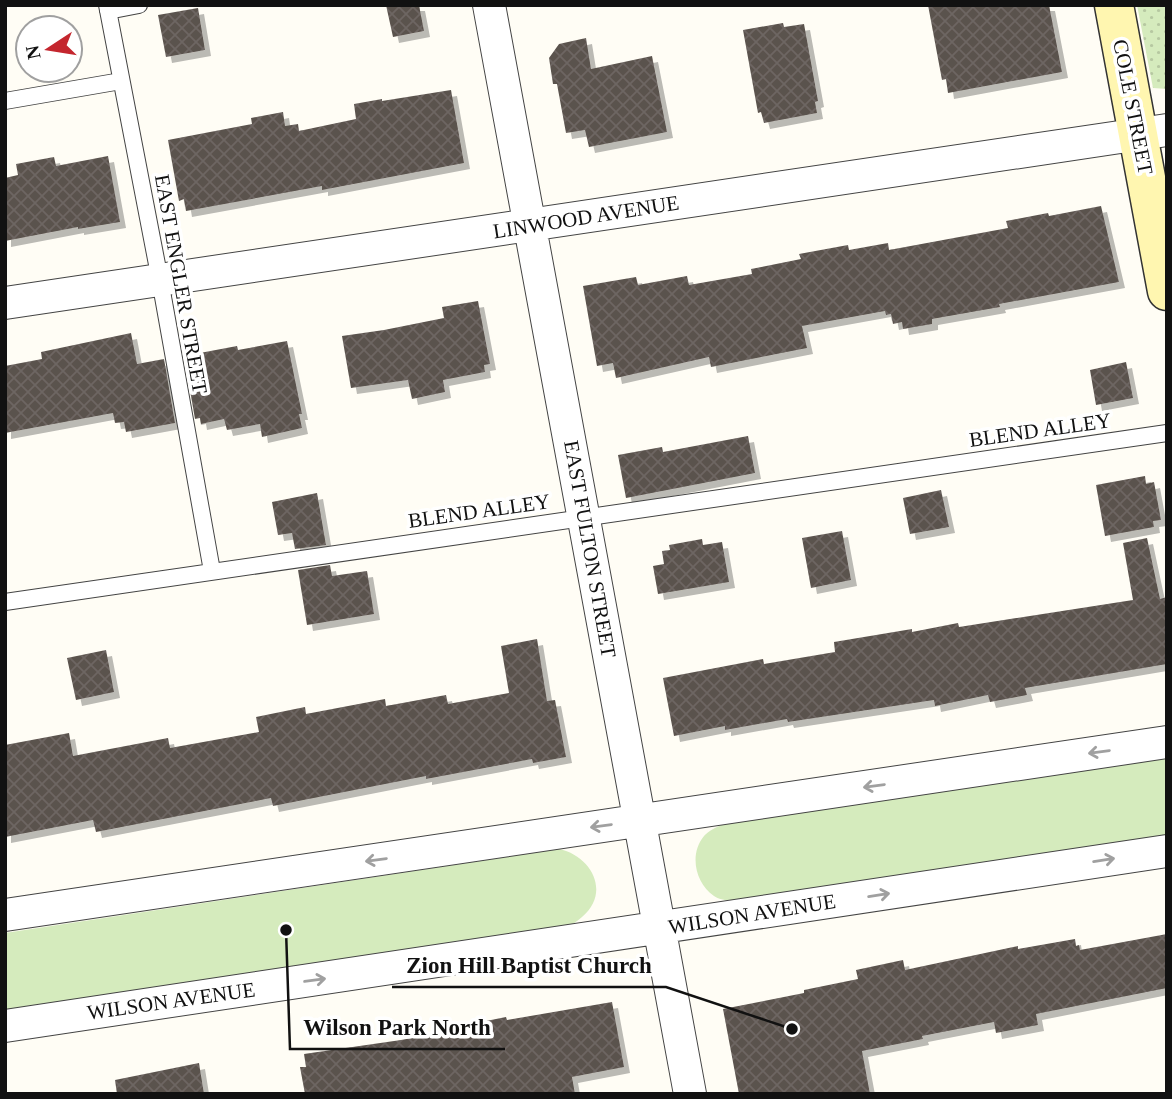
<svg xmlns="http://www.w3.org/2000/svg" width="1172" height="1099" font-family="'Times New Roman',serif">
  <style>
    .grass { fill: url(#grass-dots) }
    .park { fill: #d5ebbd }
    .building { fill: url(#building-cross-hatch); filter: url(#shadow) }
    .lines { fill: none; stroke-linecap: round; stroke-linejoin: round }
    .lane-casing { stroke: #444; stroke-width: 18 }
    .street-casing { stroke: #444; stroke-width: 34 }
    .secondary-casing { stroke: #333; stroke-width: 41 }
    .lane { stroke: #fff; stroke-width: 16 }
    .street { stroke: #fff; stroke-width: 32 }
    .secondary { stroke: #fff6b0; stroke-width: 38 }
    .oneway { stroke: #a0a0a0 }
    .labels { text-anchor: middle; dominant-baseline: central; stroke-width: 7; stroke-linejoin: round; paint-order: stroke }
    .street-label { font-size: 21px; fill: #111; stroke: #fff }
    .leader { fill: none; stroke: #111; stroke-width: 2.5 }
    .callout-dot { fill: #111; stroke: #fff; stroke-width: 2.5 }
    .callout-label { font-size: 23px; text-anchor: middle; font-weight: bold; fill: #111; stroke: #fff; stroke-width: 7; stroke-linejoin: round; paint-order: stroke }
  </style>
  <defs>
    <pattern id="grass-dots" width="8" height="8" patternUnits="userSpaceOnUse" patternTransform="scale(1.75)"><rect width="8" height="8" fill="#d5ebbd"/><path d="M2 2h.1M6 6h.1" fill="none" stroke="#b6c8a1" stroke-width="1.8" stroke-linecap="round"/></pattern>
    <pattern id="building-cross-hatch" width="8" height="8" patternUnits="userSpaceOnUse" patternTransform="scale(1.75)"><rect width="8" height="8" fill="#5a524d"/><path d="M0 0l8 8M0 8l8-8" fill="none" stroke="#6d6662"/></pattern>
    <filter id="shadow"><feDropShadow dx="6" dy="6" stdDeviation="0" flood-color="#0004"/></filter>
  </defs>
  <rect width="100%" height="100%" fill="#fffdf5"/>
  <path class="grass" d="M1137,5H1167V89L1153,88Z"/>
  <path class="park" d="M1167,757V837L730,901C725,900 718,899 714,896C695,883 689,854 704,836C708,831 717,827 723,824Z
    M559,849C592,856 611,893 582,917C578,921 572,924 568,927L5,1011V933Z"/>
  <path class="building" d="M386,5H419L424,31L393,37Z
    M928,5H1049L1062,72L948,93L946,79L942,80Z
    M198,8L205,50L166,57L158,15Z
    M783,23L784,27L804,24L818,101L815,102L817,113L764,123L761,112L758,113L743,30Z
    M586,38L591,69L652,56L667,132L589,147L585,130L566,133L557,84H553L549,58L559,44Z
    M451,90L464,163L322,190V186L186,211L184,199L179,201L168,140L252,124L251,118L283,112L285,126L298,124L299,131L356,119L354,104L382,99V101Z
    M108,156L120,222L78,229V227L5,241V178L18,175L16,164L54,157L56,166Z
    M1101,206L1119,282L999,304L1000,307L932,319V324L903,329L902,322L893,324L891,314L886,315L885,311L802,326L807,348L711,367L709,357L616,378L613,363L597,366L583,286L636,277L638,285L687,276L689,285L752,274L751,269L801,259L799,254L848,245L849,250L888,243L889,250L1008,228L1006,221L1048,213L1049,216Z
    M478,301L490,364L484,365L485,372L443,380L445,392L412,399L408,380L351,388L342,336L384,330L444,318L442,307Z
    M131,333L137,364L164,359L175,423L126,432L124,422L115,423L113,413L5,433V366L42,359L41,352Z
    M287,341L302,414H299L302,428L262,437L260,424L227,430L224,419L201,424L200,418L195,419L184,356L237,346L238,350Z
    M1126,362L1133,398L1096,405L1090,370Z
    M748,436L755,473L626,498L618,455L662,447L663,452Z
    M1145,476L1146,484L1154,482L1161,520L1153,521L1154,527L1105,536L1096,485Z
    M941,490L949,527L910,534L903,498Z
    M317,493L326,545L295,549L292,533L278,535L272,502Z
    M842,531L851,580L811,588L802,538Z
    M1147,538L1160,599L1167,597V664L1025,688L1027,695L990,702L988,695L935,706L934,700L788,722L787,719L725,730V726L674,736L663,678L763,659L764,664L835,652L834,642L912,629V632L958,623L959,627L1133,600L1123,543Z
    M702,539L703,545L722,542L729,582L658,594L653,566L664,564L662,551L670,550L669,545Z
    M330,565L332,576L367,571L374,614L307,625L298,570Z
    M537,639L547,701L555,700L566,757L533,763L532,759L426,779V776L273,806L271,798L96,832L93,820L5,837V745L69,733L73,756L168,738L170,748L259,732L256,717L305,707L306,714L385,699L386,706L446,695L448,704L509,693L501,646Z
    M106,650L114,692L76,700L67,658Z
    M1167,934V988L1036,1014L1038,1025L996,1033L994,1022L922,1036L923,1039L862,1051L870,1094H739L723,1009L804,993V990L858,979L856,970L903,960L905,970L1018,946V949L1075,939L1076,946L1079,945L1080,950Z
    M612,1002L624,1067L572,1077L575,1094H305L300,1067H306L304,1054L401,1040L467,1028L466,1025L506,1017L507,1020Z
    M199,1063L204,1094H117L115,1080Z"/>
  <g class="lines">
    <g class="lane-casing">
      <path id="lane" d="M107,5L160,280L212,571
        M108,11L139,5
        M5,101L121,81
        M5,602L1167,433"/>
    </g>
    <g class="street-casing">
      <path id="street" d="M489,5L690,1094
        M5,303L1167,130
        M5,915L1167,742
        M5,1026L1167,851"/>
    </g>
    <g class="secondary-casing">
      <path id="secondary" d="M1114,5L1167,291"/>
    </g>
    <use href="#lane" class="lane"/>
    <use href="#street" class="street"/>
    <use href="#secondary" class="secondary"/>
  </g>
  <defs><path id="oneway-shaft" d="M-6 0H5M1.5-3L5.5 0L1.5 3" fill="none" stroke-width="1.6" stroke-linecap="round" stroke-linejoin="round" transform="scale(1.75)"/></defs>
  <g class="oneway">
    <use href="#oneway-shaft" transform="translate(1099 752) rotate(172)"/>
    <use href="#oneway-shaft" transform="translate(874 786) rotate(172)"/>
    <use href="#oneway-shaft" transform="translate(601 826) rotate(172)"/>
    <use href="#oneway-shaft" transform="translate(376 860) rotate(172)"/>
    <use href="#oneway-shaft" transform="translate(1104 860) rotate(-9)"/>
    <use href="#oneway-shaft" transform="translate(879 895) rotate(-9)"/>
    <use href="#oneway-shaft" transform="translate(315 980) rotate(-8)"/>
  </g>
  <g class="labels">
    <g class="street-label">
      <text transform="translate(1133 107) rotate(79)">COLE STREET</text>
      <text transform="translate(586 217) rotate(-9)">LINWOOD AVENUE</text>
      <text transform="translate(181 284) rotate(80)">EAST ENGLER STREET</text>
      <text transform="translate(1040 430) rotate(-8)">BLEND ALLEY</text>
      <text transform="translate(479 511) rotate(-8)">BLEND ALLEY</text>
      <text transform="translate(590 549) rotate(80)">EAST FULTON STREET</text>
      <text transform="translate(752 914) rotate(-9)">WILSON AVENUE</text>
      <text transform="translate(171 1001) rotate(-8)">WILSON AVENUE</text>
    </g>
  </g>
  <path class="leader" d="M792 1029L666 987H392M286 930L290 1049H505"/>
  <g class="callout-dot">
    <circle cx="792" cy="1029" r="7"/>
    <circle cx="286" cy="930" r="7"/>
  </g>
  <g class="callout-label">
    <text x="529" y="973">Zion Hill Baptist Church</text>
    <text x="397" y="1035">Wilson Park North</text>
  </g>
  <rect width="1172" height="1099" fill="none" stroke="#111111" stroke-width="14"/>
  <g transform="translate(49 49) rotate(258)"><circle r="33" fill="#ffffff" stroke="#a0a0a0" stroke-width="2"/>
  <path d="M0-5L12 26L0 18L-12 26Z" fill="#c4262e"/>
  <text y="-10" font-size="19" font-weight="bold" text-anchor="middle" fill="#111111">N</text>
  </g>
</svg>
